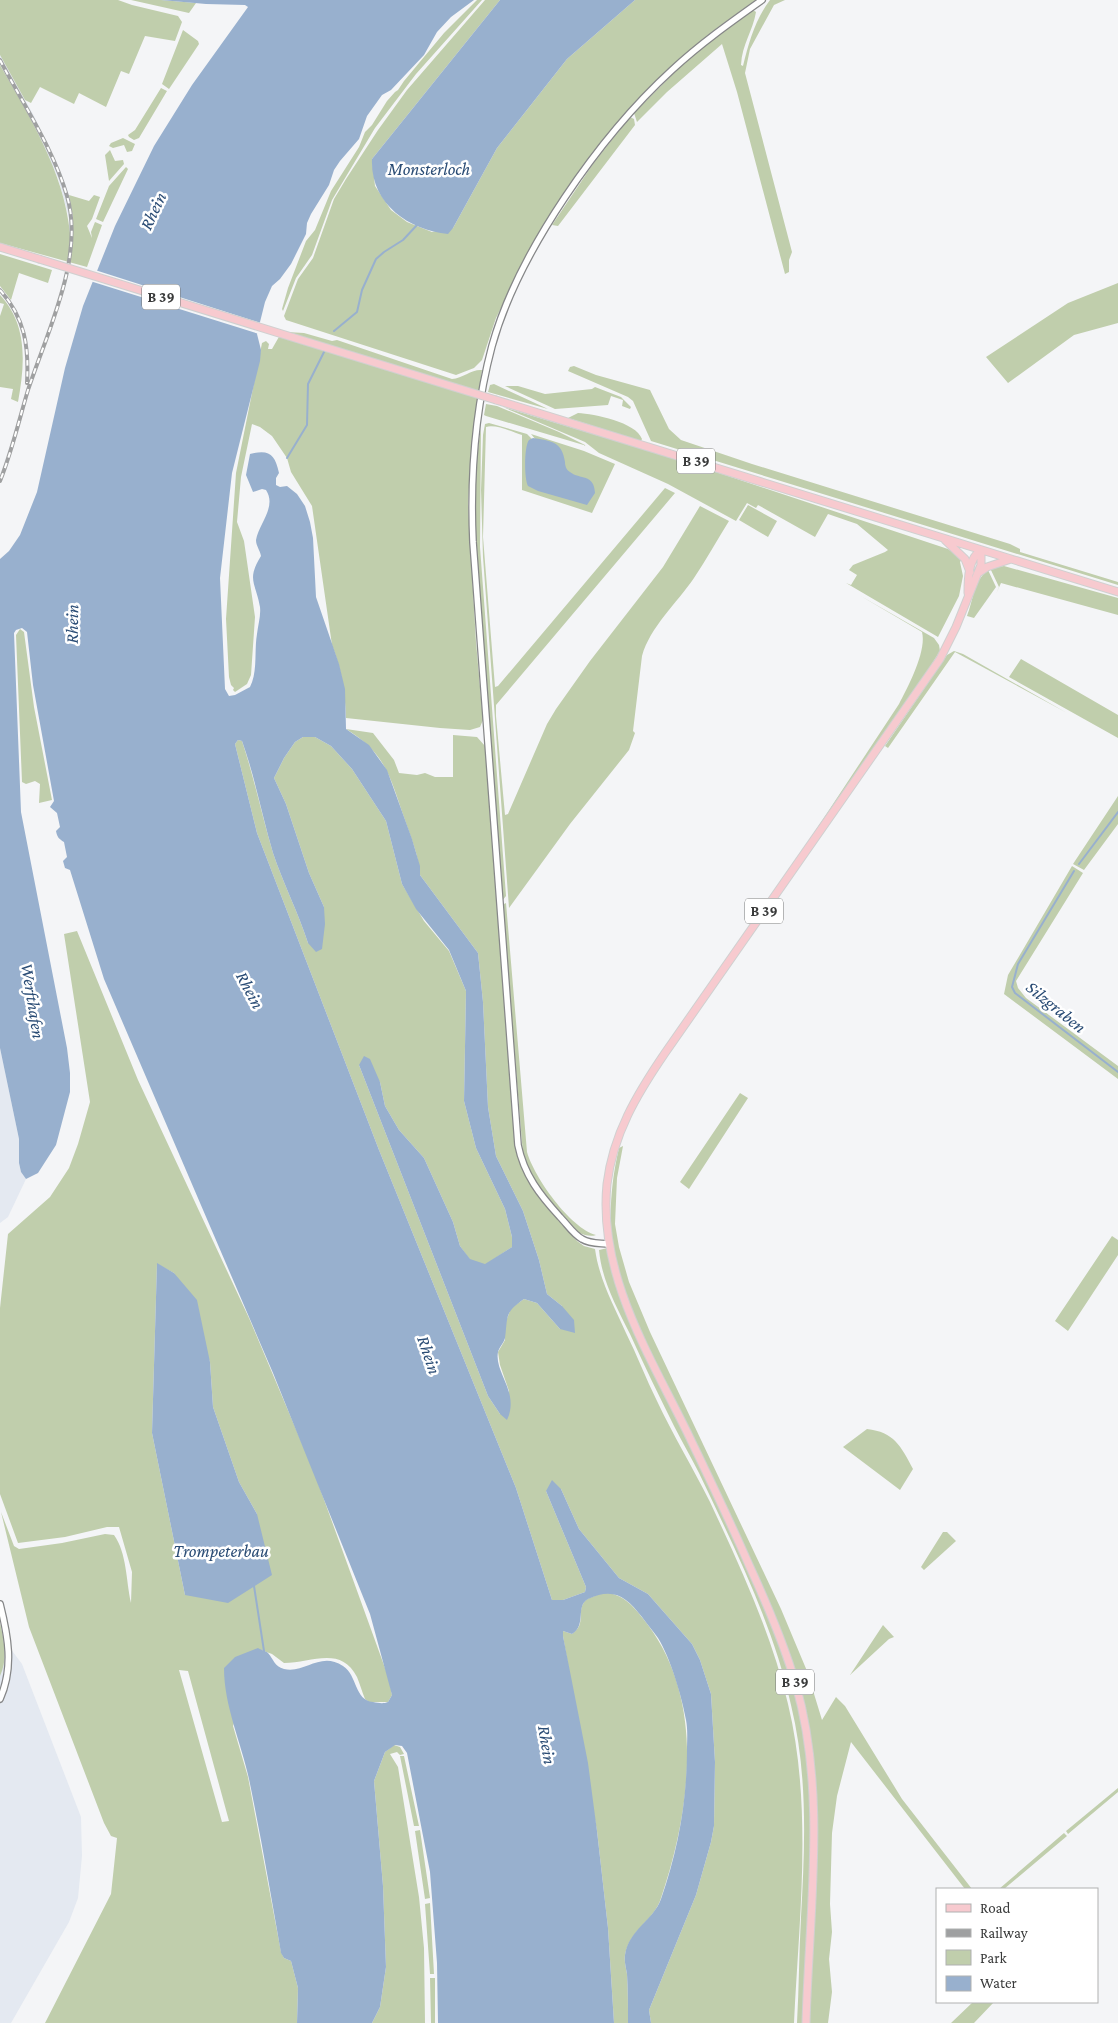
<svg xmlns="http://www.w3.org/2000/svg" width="1118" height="2023" font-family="'Crimson Pro',serif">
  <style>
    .built { fill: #e4e9f1 }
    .green { fill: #c0ceac; fill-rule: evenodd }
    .water { fill: #98b0ce }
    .pier { fill: #f4f5f7 }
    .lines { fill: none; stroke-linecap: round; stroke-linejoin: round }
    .stream { stroke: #98b0ce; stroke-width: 2 }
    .minor-casing { stroke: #868788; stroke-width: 8 }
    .major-casing { stroke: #d0d0d0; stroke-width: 9 }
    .minor { stroke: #fff; stroke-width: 5.5 }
    .major { stroke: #f7cacf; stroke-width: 7 }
    .rail-casing { stroke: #9fa0a1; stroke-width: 4 }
    .rail { stroke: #fff; stroke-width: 2; stroke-dasharray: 5.5; stroke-linecap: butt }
    .major-bridge-casing { stroke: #d0d0d0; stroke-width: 9; stroke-linecap: butt }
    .major-bridge { stroke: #f7cacf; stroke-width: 7 }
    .labels { text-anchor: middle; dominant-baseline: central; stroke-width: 5; stroke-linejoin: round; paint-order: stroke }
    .shield { fill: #fff; stroke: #757676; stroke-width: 1 }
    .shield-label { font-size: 15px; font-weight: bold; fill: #3a3b3b }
    .water-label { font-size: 18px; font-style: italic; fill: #2a4c75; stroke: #fff }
  </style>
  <rect width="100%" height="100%" fill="#f4f5f7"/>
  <path class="built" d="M0,55L34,116L62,175L71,202L73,233H69V218L58,178L22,103L0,65Z
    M0,1048L19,1139V1163L21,1172L26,1179L8,1217L0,1223Z
    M0,1623L4,1640L22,1664L81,1817L82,1856L78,1898L69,1922L11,2023H0Z"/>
  <path class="green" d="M0,0H118L132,5L178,16L182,22L175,41L145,36L129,74L121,71L106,107L79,93L74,104L40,87L31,103L25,100L0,55Z
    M131,0H161L196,3L189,13Z
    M477,0H482L416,74L375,128L332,200L312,255L296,278L283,311L282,309L288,288L306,241L315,230L331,191L359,147L365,132L372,125L387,101L395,92L398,90L404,81L444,33Z
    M485,0H500L372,159L375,186L391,210L407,222L432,232L453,228L497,148L567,59L635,0H756L717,28L680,58L636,101L603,142L544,226L528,254L496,318L482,360L474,368L456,375L286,320L284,316L298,279L313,258L334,199L346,179L378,130L407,90Z
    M770,0H785L774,5L750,49L745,73L792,252L789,260V272L785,274L737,92L722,44L667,92L637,122L634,113L686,61L725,29L753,10L756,12C753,31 742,44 741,65L743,66C749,42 755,20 770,0Z
    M183,30L198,41L199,44L169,89L162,84Z
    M0,65C30,117 64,172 70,233H73V217L69,195L89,201L94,195L100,197L92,219L87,226L92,238L91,232L95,222L102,225L87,267L0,243Z
    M161,88L167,91L139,138L134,140L129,137L128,135L135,130Z
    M630,117L634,119L635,125L558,226L552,225L593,164Z
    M123,138L135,144L132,151L127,152L124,145L113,148L109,146L111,143Z
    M110,150L115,161L123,160L124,164L109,181L105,155Z
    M126,167L128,169L103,222L96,219L109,186Z
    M0,254L52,270L48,283L19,273L11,300L0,286Z
    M1118,283V323L1074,335L1008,383L986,357L1068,303Z
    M0,295C28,325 25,364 18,402L11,399L13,389L0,387V316L4,304L0,303Z
    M287,332L304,333L332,341L337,340L452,379C463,378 472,369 482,370L471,453L468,504L476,642L482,709L483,720L480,727L470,730L440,728L346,718C345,691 342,671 332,645L312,506L291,472L287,458L272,436L260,427L252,424L241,477L237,522L244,541L255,617L251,675L247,684L235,692L233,690L234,688L231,685L229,677L226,619L236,473L262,343L266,341L269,344L268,349H272L280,335Z
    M574,366L596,375L650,390L669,429L681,440L752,464L1010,544L1020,549V552L1118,582V585L651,441L633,401L628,397L568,371L570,367Z
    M494,384L548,409L488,392L490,385Z
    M505,386H518L545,394L592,389L595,387L621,397L631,407L630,409L622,406L623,400L611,396L608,405L555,409Z
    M486,404L497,406L559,432L587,446L486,416L484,415Z
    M503,407L686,462L948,549L962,559L960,562L963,576L959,596L938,637L846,583L851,585L857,575L849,570L853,565L885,552L888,550L857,524L828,514L815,537L758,505L756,508L747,503L736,521L668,484L599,453L585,442Z
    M578,413C594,414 636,422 642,439L641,441L568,418Z
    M489,423L527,434L536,443V440L531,434L584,451L615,464L592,513L522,490V435C512,432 496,424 486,427L483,537L495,687L498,686L665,488L675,493L496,705V716L505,815L508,814L547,724L556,709L590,661L663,567L700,506L729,521C717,540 706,560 694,578C677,603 650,627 642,656L633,731L635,733L629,750L570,824L509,908L483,557L481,490L483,435L485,424Z
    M481,427L480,547L506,896L502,901L475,541L476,463Z
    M748,505L777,521L768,537L739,520Z
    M1004,566L1118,598V615L1001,583L996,594L999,587L990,568Z
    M988,570L996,587L974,618L967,616C973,601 974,580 988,570Z
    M859,595L934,638L939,645L940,651L916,689L802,851L899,704C908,687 927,651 922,632Z
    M20,629L24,632L34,707L52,800L39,803L40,784L35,781L26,784L22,782L16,635Z
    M954,651L963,654L1067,713L955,652L888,748L885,746L947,655Z
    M1021,659L1118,715V738L1009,677Z
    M346,729L373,733L394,760L399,773L417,775L425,773L435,777H453V735L477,737L485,746L515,1137L521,1166L532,1187L577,1241L584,1246L595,1249C599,1279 614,1306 626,1333C637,1355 646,1379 657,1401C673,1435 693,1468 710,1502C740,1566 772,1635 788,1704C813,1808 799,1918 794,2023H651L649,2010L696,1895L711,1842L714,1826L715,1762L711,1694L700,1660L692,1644L648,1594L619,1578L579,1529L561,1489L546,1491L586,1587L585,1592L563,1600H552L516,1488L379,1150L257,833L235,744L238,740L242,741C254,777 262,816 273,853C283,883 298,912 308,943L324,907L309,873L286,804L274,778L284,758L295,742L303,737H315L331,746L352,769L386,821L402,884L424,921L449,951L466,991L464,1101L476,1148L505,1209L512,1237V1247L485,1265L470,1260L460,1246L453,1222L424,1158L399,1130L385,1106L380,1082L359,1065L488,1396L500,1414L509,1391L500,1365L498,1352L505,1340V1324L511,1308L524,1299L537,1303L560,1329L562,1306L547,1294L539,1260L523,1211L496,1156L488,1107L483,1002L478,953L420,875C419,856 411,838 405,820C390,778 387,754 346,729Z
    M1118,796V824L1084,870L1073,864Z
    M1072,866L1083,873L1016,981L1018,988L1026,998L1118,1066V1079L1004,994L1008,975Z
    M506,903L527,1152C534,1177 570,1228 596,1235C590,1237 585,1235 579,1233L533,1181L523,1154L502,905Z
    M77,931L138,1080L249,1318L314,1472L389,1679L392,1695L388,1702H369L365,1699C362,1692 360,1684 357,1677C341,1645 311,1663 284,1663L272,1654L258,1649L233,1726L248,1777L281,1952L284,1958L291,1961L298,1988L297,2023H45L111,1894L117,1838L111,1836L104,1823L29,1627L1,1512L14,1546L19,1549L62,1543L105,1534L114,1535C127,1553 126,1581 131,1603L132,1572L119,1527H107L65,1537L18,1543L0,1494V1308L8,1234L50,1197L69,1168L78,1144L90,1102L64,934ZM157,1264L174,1273L210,1362L213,1407L239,1482L257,1514L185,1595L152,1433ZM179,1670L188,1671L229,1821L222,1822Z
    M740,1093L748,1098L689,1189L680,1182Z
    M623,1146L617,1178L615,1224L619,1247L629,1282L650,1332L781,1609L807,1671L822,1720L836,1697L845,1706L902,1799L972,1889H965L851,1742L837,1796L832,1833L830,1904L832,1932L829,1959L832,1992L828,2023H797C799,1988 799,1952 801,1917C805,1845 808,1775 791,1705C773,1624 734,1547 699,1473C691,1457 682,1442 674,1426C659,1396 644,1365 630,1334C616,1306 602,1281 599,1250L612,1247C609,1213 611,1182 619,1148Z
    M1112,1236L1118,1240V1255L1068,1331L1055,1321Z
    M867,1429C894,1432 901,1446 913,1469L900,1490L843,1447Z
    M943,1532H947L956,1541L924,1570L921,1567Z
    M604,1592C626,1595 635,1608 648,1625C706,1703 690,1812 661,1898C654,1921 630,1929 625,1955C624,1961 626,1968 627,1974C628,1990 628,2007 628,2023H614L608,1928L597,1831L563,1636V1631L572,1634C587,1624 576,1611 585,1601C589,1597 599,1595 604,1592Z
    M0,1623C4,1641 8,1659 0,1676Z
    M883,1625L894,1637L889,1639L850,1675Z
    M394,1745L400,1747L404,1754L400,1755L397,1752L390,1754L398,1767L419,1897L424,1948L425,2023H372L380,2007L386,1967L383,1886L374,1781L385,1752Z
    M400,1756H404L419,1826H414Z
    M1118,1788V1792L1068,1834L1066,1831Z
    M420,1830L430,1898L425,1899L415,1831Z
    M1064,1833L1067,1836L1004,1889H999Z
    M430,1903L434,1974H430L425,1904Z
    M430,1978H435V2023H431Z
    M973,2002H994L974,2023H951Z"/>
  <path class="water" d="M161,0H474L451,17L437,32L424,55L391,90L382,95L367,116L359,139L340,161L334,170L329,185L311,214L307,223L306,234L291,264L280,279L272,286L265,302L257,334L261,350L260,361L232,473L220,578L225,689L229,696L235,695L250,687C258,671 254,651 257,634C258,625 261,616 260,607C256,583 246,580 261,556C260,550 256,546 256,540C259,523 277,507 266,490L262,489L253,492L246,475L250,454C269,449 275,454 279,473L276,478V485L280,487L287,486L297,494L305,506L310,522L313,538L316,597L339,664L345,689L346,729L369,745L387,770L412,839L420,866V875L478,953L483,1002L488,1107L496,1156L523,1211L539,1260L547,1294L562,1306L574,1320L575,1333L560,1329L537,1303L524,1299C504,1313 508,1316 505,1338C504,1343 499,1347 498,1352C494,1373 520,1392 507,1420L500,1414L488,1396L359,1065L364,1056L370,1059L380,1082L385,1106L399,1130L424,1158L453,1222L460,1246L470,1259L485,1264L512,1247V1237L505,1209L476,1148L464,1101L466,991L449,950L416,909L402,884L386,821L352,769L331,746L315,737H303L295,742L284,758L274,778L286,804L309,873L324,907L325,924L322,949L316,952L308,943C298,912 283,883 273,853C262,816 255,777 242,741L238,740L235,744L257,833L379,1150L516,1488L552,1600H563L585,1592L586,1587L546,1491L552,1480L561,1489L579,1529L619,1578L648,1594L692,1644L700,1660L711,1694L715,1762L714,1826L711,1842L696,1895L649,2010L651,2023H628C628,2007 628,1990 627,1974C626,1968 624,1961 625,1955C629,1929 653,1921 661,1899C678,1851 687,1800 687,1750C687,1741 688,1730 686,1720C682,1697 670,1657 658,1638C653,1631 647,1624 642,1617C626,1596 613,1587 588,1599C575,1606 587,1625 572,1634L563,1631V1636L588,1763L597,1831L608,1928L614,2023H438L437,1963L430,1872L407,1753L402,1746L395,1745L385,1752L374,1781L383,1886L386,1967L380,2007L372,2023H297L298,1988L291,1961L284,1958L281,1953C271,1895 261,1837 249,1779C241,1742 224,1706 224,1668L235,1657L258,1648C261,1650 266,1651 268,1653C274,1660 274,1666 284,1669C305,1674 320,1651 343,1666C358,1676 354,1700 373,1702C379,1703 383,1704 388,1702L392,1695L370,1614L273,1373L104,979L70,870L65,868L63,861L67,857L64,842C59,839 57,837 56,831L60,827L57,813L50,807L54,801L33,685L27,632L22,628L16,630L14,633L21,812L67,1048L70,1073V1092L56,1145L38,1173L26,1179L21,1172L19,1163V1139L0,1048V559L9,551L20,535L37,492L65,368L83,306L115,226L154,146L192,85L248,7L245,5L206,4Z
    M500,0H635L567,59L497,148L453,228L448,234C408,230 370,203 372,159Z
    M533,438C551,441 562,441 565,462C565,465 566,470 570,472C580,480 594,473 595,493L587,505L538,491L528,486C524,479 524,446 529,440Z
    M157,1263L174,1273L197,1300L210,1362L213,1407L239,1482L257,1514L272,1575L228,1603L185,1595L152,1433Z"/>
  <path class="pier" d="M95,270L261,323L259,334L90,281Z"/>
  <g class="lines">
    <path class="stream" d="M334,331L357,312L362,290L376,259L384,252L403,240L417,225
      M287,458L307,425L308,384L325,350
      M1079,864L1118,812
      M1074,871L1018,964L1012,987L1015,993L1118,1072
      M254,1586L264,1651"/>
    <g class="minor-casing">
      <path id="minor" d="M608,1244C599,1243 590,1244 582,1239C573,1234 567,1224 560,1217C540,1195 524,1175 518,1145L473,542C470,476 475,410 492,346C518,252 600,136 672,70C700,44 731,22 762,0
        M0,1604C8,1636 14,1667 0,1699"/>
    </g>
    <g class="major-casing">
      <path id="major" d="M0,247L39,259
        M496,400L1118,592
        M945,540L965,559L970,572
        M978,573L987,567L1011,559
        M968,593C968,579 968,559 981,550
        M806,2023C809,1911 827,1794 796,1685C784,1644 767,1604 749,1565C730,1521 709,1478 688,1434C650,1356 598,1275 607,1184C613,1134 637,1094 665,1053L940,659L956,627L981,565V550"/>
    </g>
    <use href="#minor" class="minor"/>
    <use href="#major" class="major"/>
    <g class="rail-casing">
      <path id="rail" d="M0,60C23,104 53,148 67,196C85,257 47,332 28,390C19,420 12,451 0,481
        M0,290C25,318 29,346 27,383"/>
    </g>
    <use href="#rail" class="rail"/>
    <g class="major-bridge-casing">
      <path id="major-bridge" d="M39,259L496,400"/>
    </g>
    <use href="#major-bridge" class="major-bridge"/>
  </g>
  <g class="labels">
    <g class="shield">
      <rect x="142" y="284.5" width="38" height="25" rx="4"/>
      <rect x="677" y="448.5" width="38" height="25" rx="4"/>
      <rect x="745" y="898.5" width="38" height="25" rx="4"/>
      <rect x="776" y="1669.5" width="38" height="25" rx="4"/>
    </g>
    <g class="shield-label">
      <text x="161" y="297">B 39</text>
      <text x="696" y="461">B 39</text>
      <text x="764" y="911">B 39</text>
      <text x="795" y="1682">B 39</text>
    </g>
    <g class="water-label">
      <text x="429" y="169">Monsterloch</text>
      <text transform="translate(153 211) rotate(-65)">Rhein</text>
      <text transform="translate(72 624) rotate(-89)">Rhein</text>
      <text transform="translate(250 990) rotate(62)">Rhein</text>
      <text transform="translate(33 1001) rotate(81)">Werfthafen</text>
      <text transform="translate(1056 1007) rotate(39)">Silzgraben</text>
      <text transform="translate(429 1355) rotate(71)">Rhein</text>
      <text x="221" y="1551">Trompeterbau</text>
      <text transform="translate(547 1745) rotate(81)">Rhein</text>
    </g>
  </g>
  <rect x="936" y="1888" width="162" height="115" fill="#ffffff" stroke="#b0b1b1"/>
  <rect x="946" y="1904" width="25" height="8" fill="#f7cacf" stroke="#b0b1b1"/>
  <text x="980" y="1913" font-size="15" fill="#3a3b3b">Road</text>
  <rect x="946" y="1929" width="25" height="8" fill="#9fa0a1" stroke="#b0b1b1"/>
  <text x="980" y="1938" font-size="15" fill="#3a3b3b">Railway</text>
  <rect x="946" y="1950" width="25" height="15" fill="#c0ceac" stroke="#b0b1b1"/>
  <text x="980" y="1963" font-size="15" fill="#3a3b3b">Park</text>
  <rect x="946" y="1976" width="25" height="15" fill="#98b0ce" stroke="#b0b1b1"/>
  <text x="980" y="1988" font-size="15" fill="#3a3b3b">Water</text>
</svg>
